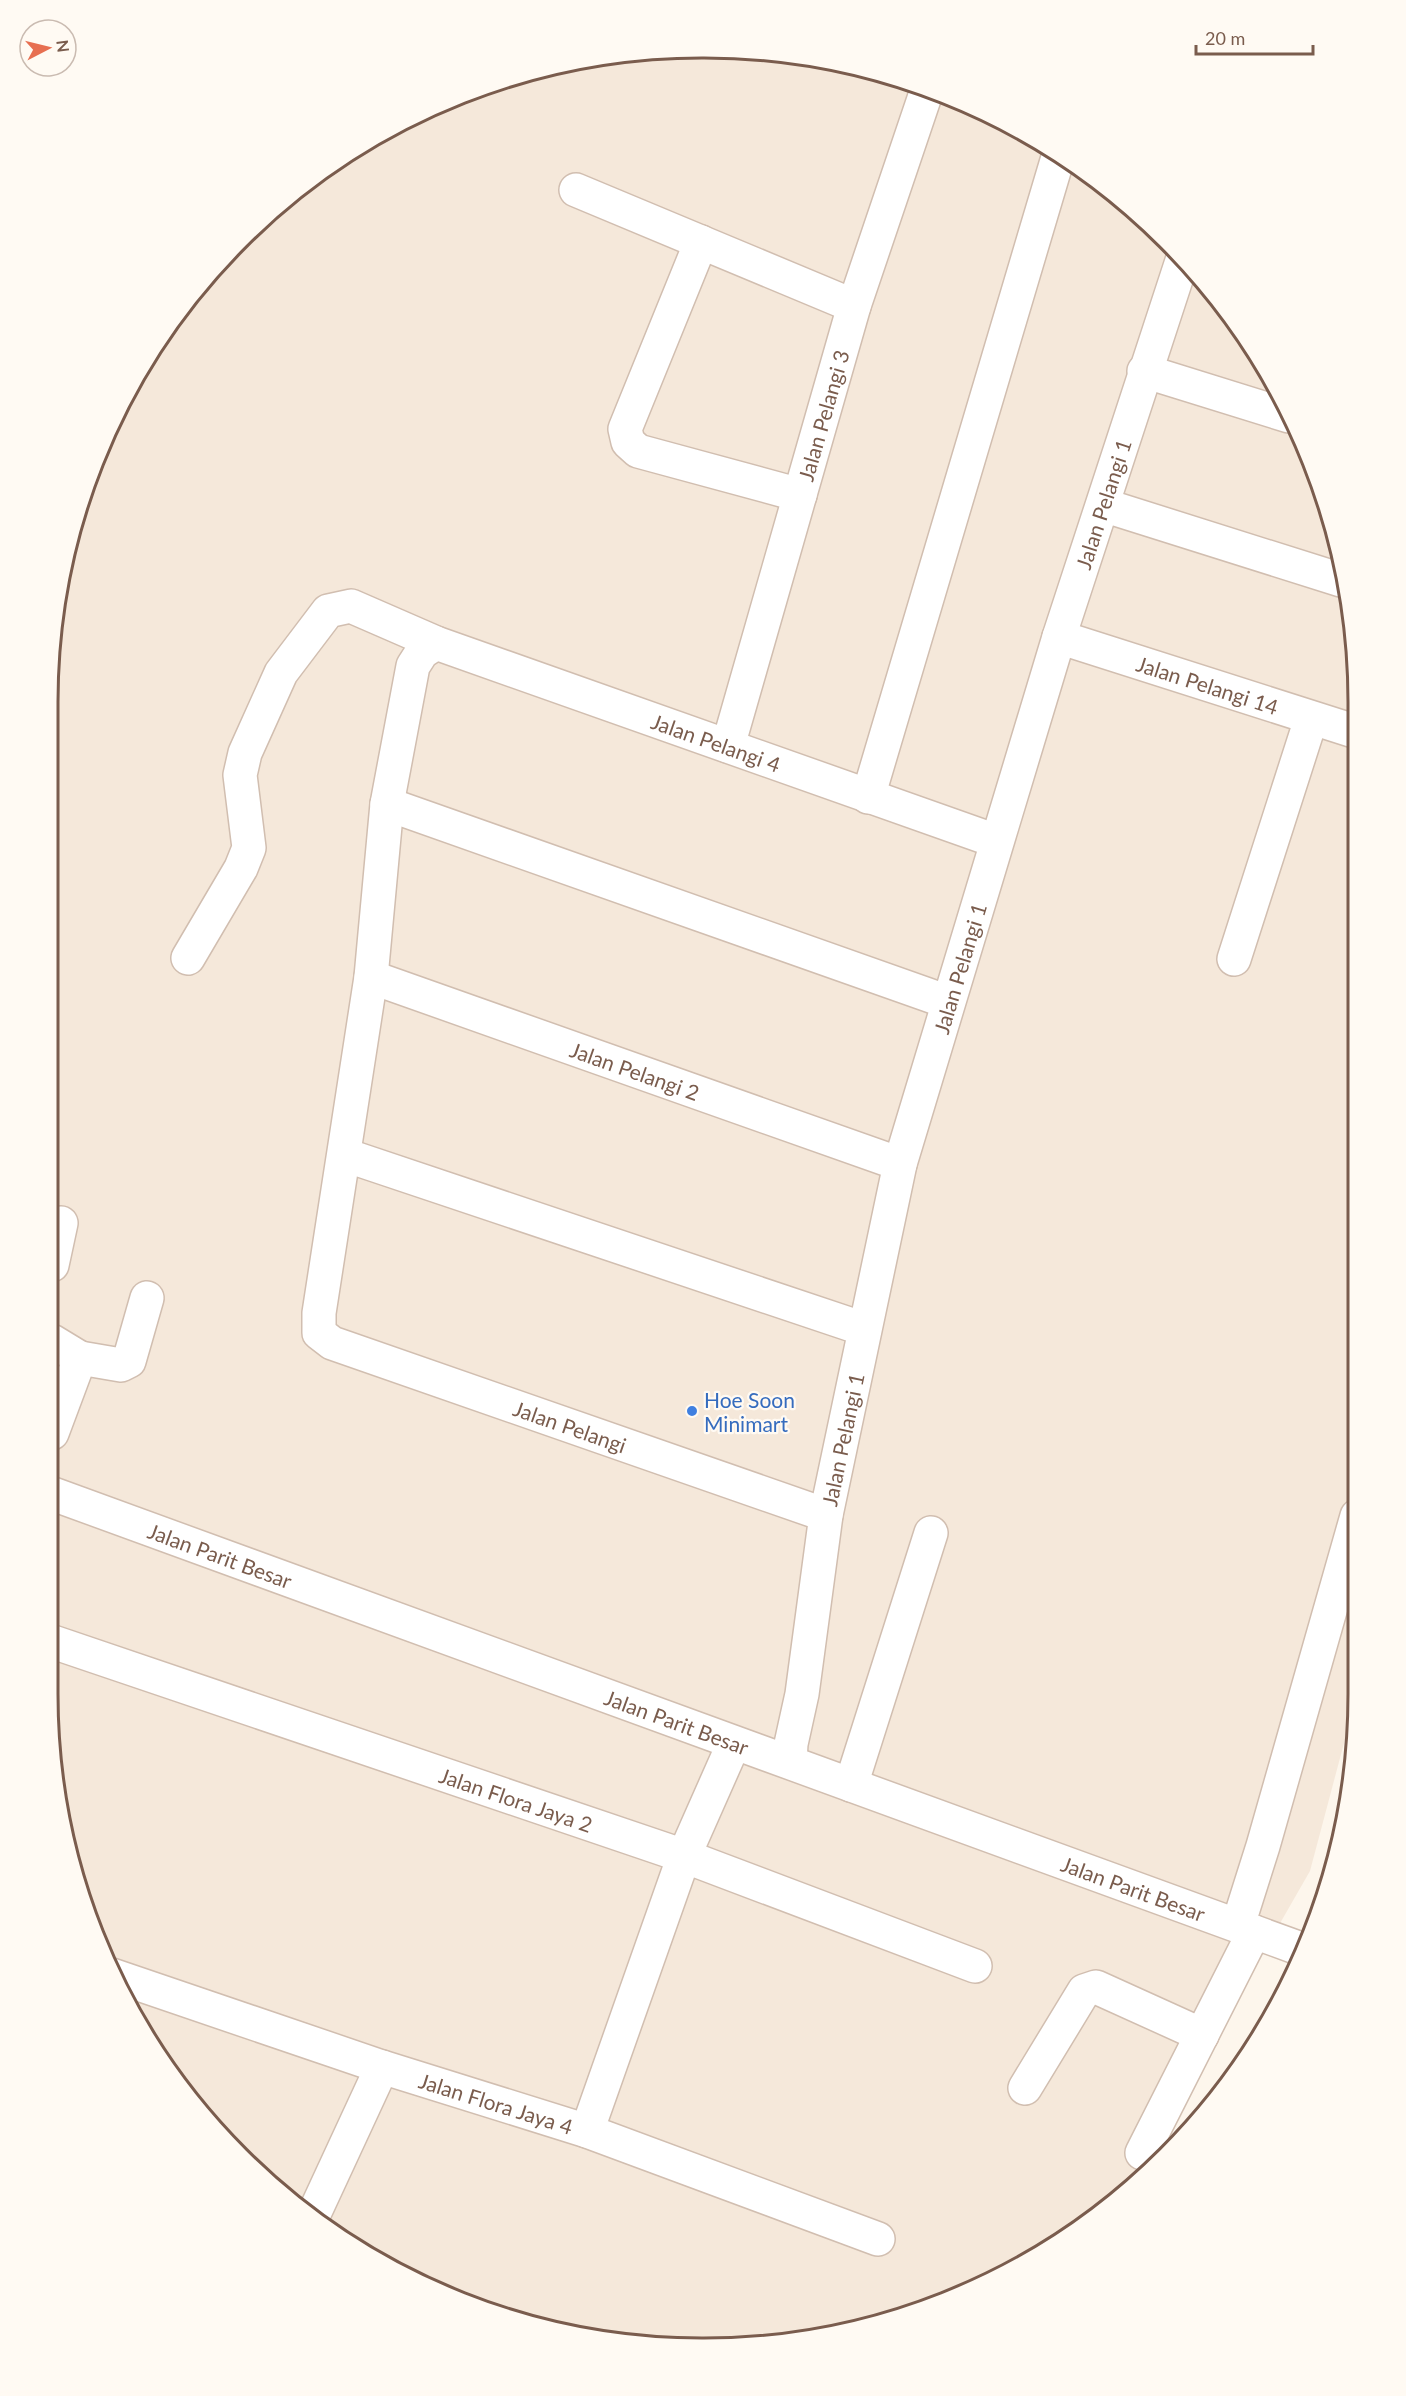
<svg xmlns="http://www.w3.org/2000/svg" width="1406" height="2396" font-family="Lato,sans-serif">
  <style>
    .residential { fill: #f5e8da }
    .lines { fill: none; stroke-linecap: round; stroke-linejoin: round }
    .minor-casing { stroke: #d1beb0; stroke-width: 36 }
    .minor { stroke: #fff; stroke-width: 33 }
    .shop-dot { fill: #3f7fe0; stroke: #fffaf3; stroke-width: 2 }
    .labels { text-anchor: middle; dominant-baseline: central; stroke-width: 4.5; stroke-linejoin: round; paint-order: stroke }
    .street-label { font-size: 21px; fill: #7a5c4d; stroke: #fffaf3 }
    .shop-label { font-size: 21px; fill: #366cbe; stroke: #fffaf3; text-anchor: start }
    .rim { fill: none; stroke: #7a5c4d; stroke-width: 3 }
  </style>
  <rect width="100%" height="100%" fill="#fdf6ec"/>
  <path class="residential" d="M703,48L830,61L953,98L1067,158L1166,240L1270,375L1323,493L1357,660V1694L1310,1871L1126,2192L1031,2260L953,2298L831,2335L745,2347L618,2342L533,2326L414,2281L339,2237L240,2156L183,2091L116,1983L83,1903L54,1779L49,660L83,492L158,339L240,240L339,159L452,98L575,61Z"/>
  <g class="lines">
    <g class="minor-casing">
      <g id="minor">
        <path d="M576,190L854,306"/>
        <path d="M701,242L625,429L628,442L638,451L800,495"/>
        <path d="M1144,371L1289,416"/>
        <path d="M1103,505L1341,580"/>
        <path id="s1" d="M1059,637L1357,732"/>
        <path id="s2" d="M436,643L422,652L413,666L387,804L371,977L319,1313V1333L332,1343L826,1515"/>
        <path id="s3" d="M728,746L854,306L927,90"/>
        <path d="M868,797L1059,154"/>
        <path d="M387,804L948,1002"/>
        <path id="s4" d="M188,958L241,868L249,848L240,775L245,753L281,673L328,611L351,606L436,643L996,841"/>
        <path d="M1234,959L1311,719"/>
        <path id="s5" d="M371,977L900,1164"/>
        <path d="M345,1155L864,1329"/>
        <path d="M52,1265L61,1223"/>
        <path d="M52,1341L80,1358L52,1433"/>
        <path d="M80,1358L121,1365L129,1361L147,1298"/>
        <path id="s6" d="M53,1494L1301,1949"/>
        <path id="s7" d="M53,1642L684,1856L975,1966"/>
        <path id="s8" d="M790,1761L791,1744L802,1694L826,1515L900,1164L1059,637L1182,261"/>
        <path d="M851,1785L931,1533"/>
        <path d="M1238,1925L1263,1846L1357,1516"/>
        <path id="s9" d="M112,1975L382,2067L587,2131L878,2239"/>
        <path d="M1025,2088L1084,1991L1096,1987L1202,2035"/>
        <path d="M587,2131L684,1856L734,1743"/>
        <path d="M1142,2153L1254,1932"/>
        <path d="M313,2216L382,2067"/>
      </g>
    </g>
    <use href="#minor" class="minor"/>
  </g>
  <circle class="shop-dot" cx="692" cy="1411" r="6"/>
  <g class="labels">
    <g class="street-label">
      <text stroke="none"><textPath href="#s3" startOffset="344">Jalan Pelangi 3</textPath></text>
      <text stroke="none"><textPath href="#s8" startOffset="1298">Jalan Pelangi 1</textPath></text>
      <text stroke="none"><textPath href="#s1" startOffset="156">Jalan Pelangi 14</textPath></text>
      <text stroke="none"><textPath href="#s4" startOffset="801">Jalan Pelangi 4</textPath></text>
      <text stroke="none"><textPath href="#s8" startOffset="812">Jalan Pelangi 1</textPath></text>
      <text stroke="none"><textPath href="#s5" startOffset="280">Jalan Pelangi 2</textPath></text>
      <text stroke="none"><textPath href="#s2" startOffset="976">Jalan Pelangi</textPath></text>
      <text stroke="none"><textPath href="#s8" startOffset="326">Jalan Pelangi 1</textPath></text>
      <text stroke="none"><textPath href="#s6" startOffset="178">Jalan Parit Besar</textPath></text>
      <text stroke="none"><textPath href="#s6" startOffset="664">Jalan Parit Besar</textPath></text>
      <text stroke="none"><textPath href="#s7" startOffset="489">Jalan Flora Jaya 2</textPath></text>
      <text stroke="none"><textPath href="#s6" startOffset="1150">Jalan Parit Besar</textPath></text>
      <text stroke="none"><textPath href="#s9" startOffset="405">Jalan Flora Jaya 4</textPath></text>
    </g>
    <g class="shop-label">
      <text x="704" y="1399">Hoe Soon<tspan x="704" dy="24">Minimart</tspan></text>
    </g>
  </g>
  <path d="M0 0H1406V2396H0ZM702 58H704A644 644 0 0 1 1348 702V1694A644 644 0 0 1 704 2338H702A644 644 0 0 1 58 1694V702A644 644 0 0 1 702 58Z" fill="#fffaf3" fill-rule="evenodd"/>
  <path class="rim" d="M702 58H704A644 644 0 0 1 1348 702V1694A644 644 0 0 1 704 2338H702A644 644 0 0 1 58 1694V702A644 644 0 0 1 702 58Z"/>
  <g transform="translate(48 48) rotate(83)"><circle r="28" fill="#fffaf3" stroke="#cabbb1" stroke-width="1.5"/>
  <path d="M0-4.5L10 22L0 15L-10 22Z" fill="#e76f51"/>
  <text y="-9" font-size="16" font-weight="bold" text-anchor="middle" fill="#7a5c4d">N</text>
  </g>
  <path d="M1196 45v9h117v-9" fill="none" stroke="#7a5c4d" stroke-width="3"/>
  <text x="1205" y="45" font-size="18" fill="#7a5c4d" stroke="#fffaf3" stroke-width="4.5" paint-order="stroke">20 m</text>
</svg>
